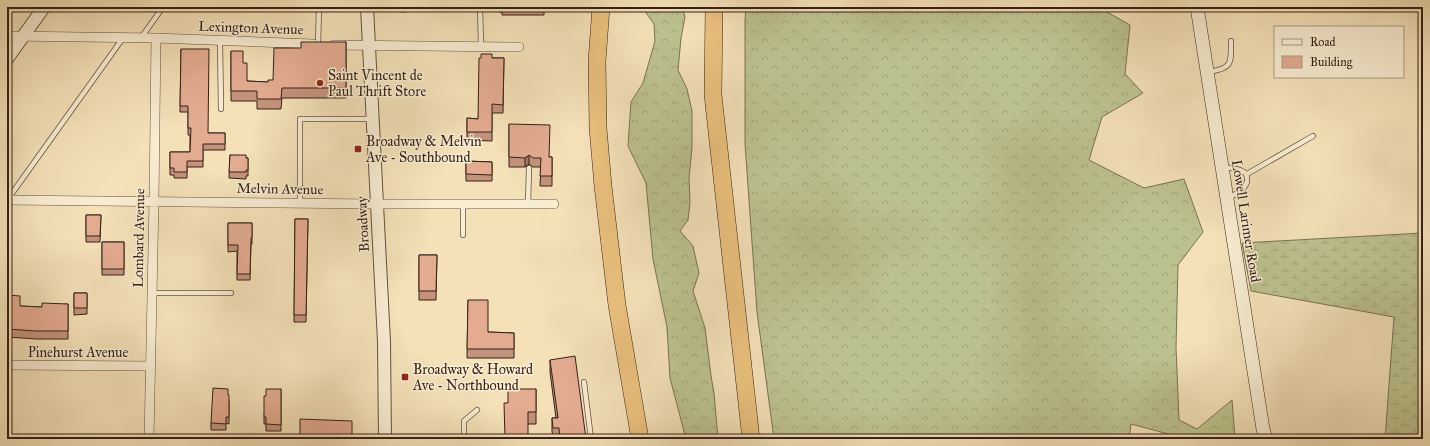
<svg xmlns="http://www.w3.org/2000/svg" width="1430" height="446" font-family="'IM FELL Great Primer',serif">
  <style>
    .forest { fill: url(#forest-crowns); stroke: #787254 }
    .wetland { fill: url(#wetland-marsh); stroke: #787254 }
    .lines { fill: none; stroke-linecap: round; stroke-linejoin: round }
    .service-casing { stroke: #645141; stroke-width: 6 }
    .minor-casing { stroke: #645141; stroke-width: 10 }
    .tertiary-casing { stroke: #645141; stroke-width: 14 }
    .secondary-casing { stroke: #342119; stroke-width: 14 }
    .motorway-casing { stroke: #342119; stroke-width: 18 }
    .service { stroke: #f8ecd1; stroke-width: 4.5 }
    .minor { stroke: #f8ecd1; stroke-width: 9 }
    .tertiary { stroke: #f8ecd1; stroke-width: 12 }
    .secondary { stroke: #f8ecd1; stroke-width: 13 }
    .motorway { stroke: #eac07c; stroke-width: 17 }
    .wall { fill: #c3937c; stroke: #342119 }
    .shaded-wall { fill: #9f7865; stroke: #342119 }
    .building { fill: #e3ab90; stroke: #342119 }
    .poi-dot { fill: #8f2418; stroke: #f8ecd1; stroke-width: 1.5 }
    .labels { text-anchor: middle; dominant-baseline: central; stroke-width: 3; stroke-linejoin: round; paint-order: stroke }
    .street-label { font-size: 14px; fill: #342119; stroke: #f8ecd1 }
    .poi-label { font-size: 14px; fill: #342119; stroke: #f8ecd1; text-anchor: start }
  </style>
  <defs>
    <pattern id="forest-crowns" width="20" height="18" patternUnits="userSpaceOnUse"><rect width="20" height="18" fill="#bcc28e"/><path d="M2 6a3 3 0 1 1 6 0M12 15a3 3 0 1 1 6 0" fill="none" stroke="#a2a67a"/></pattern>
    <pattern id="wetland-marsh" width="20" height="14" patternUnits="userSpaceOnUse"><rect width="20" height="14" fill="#bcc28e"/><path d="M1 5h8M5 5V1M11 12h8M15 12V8" fill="none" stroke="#a2a67a"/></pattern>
  </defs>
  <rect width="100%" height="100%" fill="#f4e1b8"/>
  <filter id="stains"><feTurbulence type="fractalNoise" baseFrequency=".005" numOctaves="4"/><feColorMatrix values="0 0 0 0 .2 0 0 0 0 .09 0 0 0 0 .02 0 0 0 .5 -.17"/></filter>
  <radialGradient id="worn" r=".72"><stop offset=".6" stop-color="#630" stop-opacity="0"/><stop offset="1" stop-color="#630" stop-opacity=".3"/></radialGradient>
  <path class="forest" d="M642,7H682L685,17L681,38L678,70L687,89L692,111V148L689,177L690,202L688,220L680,231L693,246L699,273L693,291L705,328L711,376L714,393L718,439H686L670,378L667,327L653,259L646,183L628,146L631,102L643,83L655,41L654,24Z
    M746,7H1107V12L1130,25L1125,74L1143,93L1102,117L1089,160L1144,188L1184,179L1203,232L1178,265L1176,347L1179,420L1197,429L1232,400L1235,438L1187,439L1131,424L1129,439H774L757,312L745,144V21Z"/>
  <path class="wetland" d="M1423,233V439H1385L1394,317L1251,291L1242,243Z"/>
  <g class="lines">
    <g class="service-casing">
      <path id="service" d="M480,7L481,46
        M141,38L163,7
        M220,40L221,109
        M318,44L319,7
        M1209,72C1233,68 1231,63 1231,41
        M1223,167C1229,168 1237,168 1242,171C1245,172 1247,175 1247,178C1248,189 1236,194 1228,198
        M1247,174L1313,136
        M8,199L123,38
        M300,203V119H372
        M528,204L529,168
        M463,235V204
        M152,293H231
        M584,382L591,439
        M464,439V421L477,410"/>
    </g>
    <g class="minor-casing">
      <path id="minor" d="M7,36L156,38L313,44
        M334,45L519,47
        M7,200L377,204H554
        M7,365L150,366
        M149,439L154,201L156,38"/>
    </g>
    <g class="tertiary-casing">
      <path id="tertiary" d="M367,7L384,342L385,439
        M7,59L44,7"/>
    </g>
    <g class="secondary-casing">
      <path id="secondary" d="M1197,7L1263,429L1266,439"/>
    </g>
    <g class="motorway-casing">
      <path id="motorway" d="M601,7L597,61L598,128L603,186L617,305L640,439
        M714,7L713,95L751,439"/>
    </g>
    <use href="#service" class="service"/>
    <use href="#minor" class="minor"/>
    <use href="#tertiary" class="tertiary"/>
    <use href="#secondary" class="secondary"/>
    <use href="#motorway" class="motorway"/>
  </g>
  <path class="wall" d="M401,7H416V11L401,12Z
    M499,7H544V15H502V12H499Z
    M346,42V98H282L281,109H257V101H231V51L243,63L247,81L268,82L273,80L301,48Z
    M181,49L208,133H225V150H203V167H187V178H174V175H170V152H190V135H188V112H180Z
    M492,58H504L503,113H492V141L467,140V118L478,119Z
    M509,124L550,157H552V186H540L541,167H533L529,164L525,167H509Z
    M230,155L248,158V176H246V179L229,178Z
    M466,161L492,162V181H466Z
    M86,215H101L100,242H86Z
    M295,219H308L306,322H294Z
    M228,223H252V244H251L250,280H237V251L228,252Z
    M102,242H124V275H102Z
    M419,255H437L436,300H419Z
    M74,293H87V314L74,315Z
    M468,300L488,332L514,333V358H467Z
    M68,304V339H36L7,337V316H8L20,306L42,307Z
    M550,360L586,439H553L552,431V418H556L550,372Z
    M281,389V431H266V424H264V417L266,396Z
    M536,389V424H528L508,403Z
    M7,393H11V411H7Z
    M228,395L229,402V424L226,423V430H211V423Z"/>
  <path class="shaded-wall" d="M529,155V164L525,167V158Z"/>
  <path class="building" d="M301,42H346V88H282L281,99H257V91H231V51H243V63H247V81L268,82V80H273L274,48H301Z
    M181,49H209L208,133H225V144H203V161H187V172H174V168H170V152H190L191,128H188V106H180Z
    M481,54H492V58H504L503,105L492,104V132H467V118L478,119L479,58H481Z
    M509,124L550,125L549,157H552V176H540L541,158H533L529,155L525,158L509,157Z
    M230,155H246V158H248V170H246V172H229Z
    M466,161L492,162V175L466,174Z
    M86,215H101L100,236H86Z
    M295,219H308L306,315H294Z
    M228,223H252V238H251L250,274H237L238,245H228Z
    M102,242H124V269H102Z
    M419,255H437L436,291H419Z
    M74,293H87V308H74Z
    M8,295L20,296V306L42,307V303L68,304V331H36L7,329V316H8Z
    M468,300H488V332L514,333V349H467Z
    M575,356L586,439H560L559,428H553L552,418H558L550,360Z
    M213,388L228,389V395H229V417H226V424L211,423Z
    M266,389H281V425L266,424V417H264V396H266Z
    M508,389H536V412H528V439H505L504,403H508Z
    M7,393H11V405H7Z
    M300,419L352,421V439H300Z"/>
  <g class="poi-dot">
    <circle cx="320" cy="83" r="4"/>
    <rect x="354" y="145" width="8" height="8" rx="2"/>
    <rect x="401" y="373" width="8" height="8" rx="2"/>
  </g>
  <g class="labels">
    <g class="street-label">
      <text transform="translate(251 28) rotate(2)">Lexington Avenue</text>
      <text transform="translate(280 189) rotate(1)">Melvin Avenue</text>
      <text transform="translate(1246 221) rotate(81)">Lowell Larimer Road</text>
      <text transform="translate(363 224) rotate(-93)">Broadway</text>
      <text transform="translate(139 238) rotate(-89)">Lombard Avenue</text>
      <text x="78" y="352">Pinehurst Avenue</text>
    </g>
    <g class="poi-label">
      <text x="328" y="75">Saint Vincent de<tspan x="328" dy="16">Paul Thrift Store</tspan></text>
      <text x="366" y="141">Broadway &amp; Melvin<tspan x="366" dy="16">Ave - Southbound</tspan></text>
      <text x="413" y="369">Broadway &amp; Howard<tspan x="413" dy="16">Ave - Northbound</tspan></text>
    </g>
  </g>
  <rect width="1430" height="446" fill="none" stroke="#f4e1b8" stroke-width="24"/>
  <rect x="8" y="8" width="1414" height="430" fill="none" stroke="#342119" stroke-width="2"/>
  <rect x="12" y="12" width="1406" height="422" fill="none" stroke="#342119"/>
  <rect x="1274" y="26" width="130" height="52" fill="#f8ecd1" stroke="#aa9b87"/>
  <rect x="1282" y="39" width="20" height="6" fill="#f8ecd1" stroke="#aa9b87"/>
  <text x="1310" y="46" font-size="12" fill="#342119">Road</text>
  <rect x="1282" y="56" width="20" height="12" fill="#e3ab90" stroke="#aa9b87"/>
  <text x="1310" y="66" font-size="12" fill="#342119">Building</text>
  <rect width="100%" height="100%" filter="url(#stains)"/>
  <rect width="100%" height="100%" fill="url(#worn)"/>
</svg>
